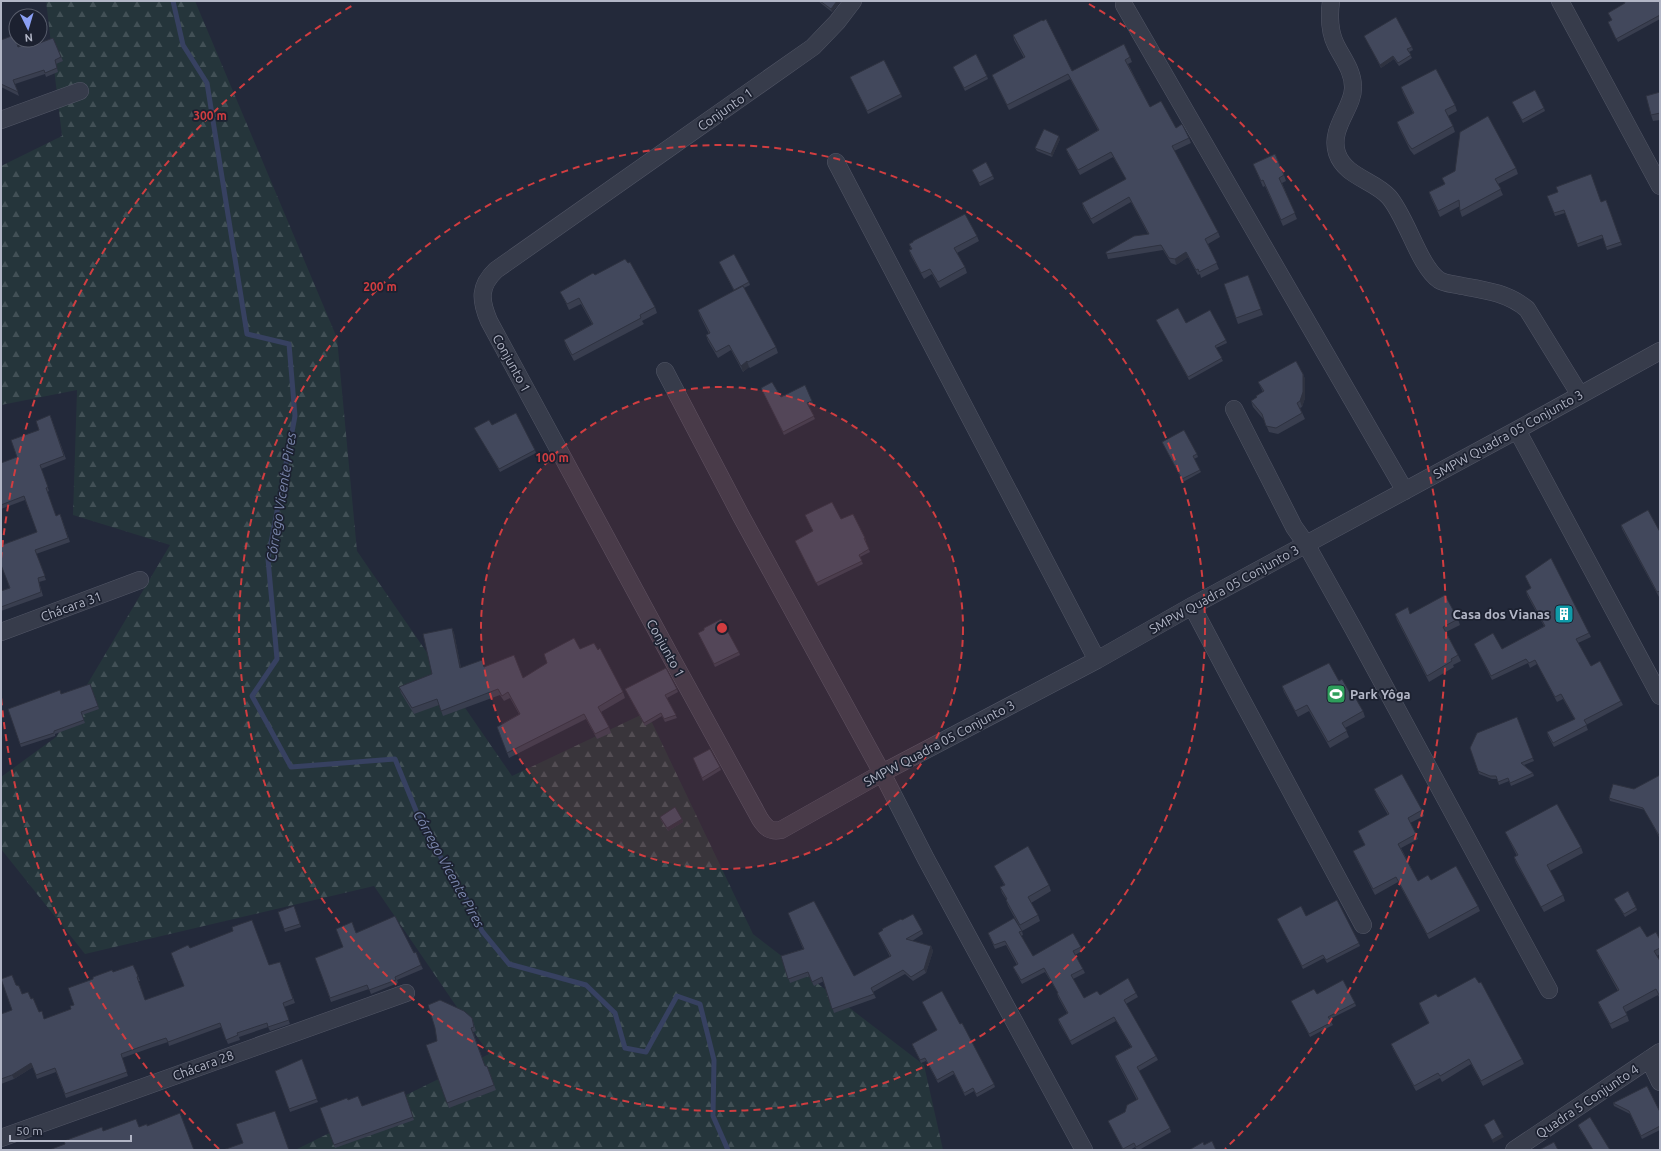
<svg xmlns="http://www.w3.org/2000/svg" width="1661" height="1151" font-family="Ubuntu,sans-serif">
  <style>
    .forest { fill: url(#forest-firs) }
    .lines { fill: none; stroke-linecap: round; stroke-linejoin: round }
    .stream { stroke: #374161; stroke-width: 5 }
    .minor-casing { stroke: #525666; stroke-width: 18 }
    .minor { stroke: #373c4b; stroke-width: 17 }
    .wall { fill: #393e4f }
    .shaded-wall { fill: #2e3240 }
    .building { fill: #42485c; stroke: #2e3240 }
    .ring { fill: none; stroke: #d13d40; stroke-width: 2; stroke-dasharray: 7 5 }
    .labels { text-anchor: middle; dominant-baseline: central; stroke-width: 3.5; stroke-linejoin: round; paint-order: stroke }
    .street-label { font-size: 13px; fill: #b2b6c6; stroke: #1c2130 }
    .poi-label { font-size: 13px; font-weight: bold; fill: #b2b6c6; stroke: #1c2130; text-anchor: end }
    .water-label { font-size: 14px; font-style: italic; fill: #7b87ad; stroke: #1c2130 }
    .centre { fill: #d13d40; stroke: #1c2130; stroke-width: 2 }
    .ring-label { font-size: 12px; text-anchor: middle; font-weight: bold; fill: #d13d40; stroke: #1c2130; stroke-width: 3.5; stroke-linejoin: round; paint-order: stroke }
  </style>
  <defs>
    <pattern id="forest-firs" width="22" height="20" patternUnits="userSpaceOnUse"><rect width="22" height="20" fill="#25353b"/><path d="M5 1l3.5 6h-7zM16 11l3.5 6h-7z" fill="#425056"/></pattern>
  </defs>
  <rect width="100%" height="100%" fill="#23293a"/>
  <path class="forest" d="M46,1H195L337,338L357,551L512,776L647,712L753,934L924,1065L943,1150H295L489,1054L374,886L85,954L1,849V777L56,737L170,545L73,515L77,390L1,405V166L62,136Z"/>
  <g class="lines">
    <path class="stream" d="M173,1L183,45L207,83L247,334L289,344L295,416L268,559L277,659L252,696L291,767L395,759L424,830L466,898L482,931L509,964L586,985L615,1013L625,1048L646,1052L677,996L700,1004L714,1060L713,1116L728,1150"/>
    <g class="minor-casing">
      <path id="minor" d="M853,1L837,22L813,47L496,270C479,286 480,300 489,321L672,659L760,819C766,828 770,832 781,830L882,773L1097,660L1192,606L1517,430L1660,351
        M1331,1C1329,16 1329,31 1336,45C1343,59 1353,71 1353,87C1354,107 1329,128 1337,153C1345,177 1374,180 1389,197C1407,218 1419,266 1439,280C1445,284 1455,284 1462,286C1485,290 1508,293 1527,309L1580,395
        M1560,1L1660,186
        M1124,5L1405,491
        M1,120L80,91
        M836,162L1097,660
        M665,371L741,516L882,773L926,859L1084,1150
        M1234,409L1294,527L1306,544L1354,630L1549,990
        M1517,430L1660,696
        M1192,606L1237,691L1363,925
        M1,632L140,580
        M1649,1059L1660,1082
        M1,1138L406,993
        M1514,1150L1660,1052"/>
    </g>
    <use href="#minor" class="minor"/>
  </g>
  <path class="wall" d="M818,1H841L832,12Z
    M1623,1H1660V19L1618,42L1608,22L1612,20L1608,13L1625,3Z
    M1013,35L1072,71L1130,57L1132,62L1128,64L1150,107L1189,138L1191,143L1174,151L1218,232L1220,237L1208,244L1219,269L1201,278L1200,274L1198,275L1188,257L1176,265L1171,263L1163,250L1108,259L1106,252L1148,234L1131,202L1093,224L1084,209L1082,203L1126,179L1113,157L1080,175L1068,154L1066,149L1098,130L1070,79L1009,110L994,80L992,75L1024,58L1014,40Z
    M1364,36L1412,47L1413,50L1409,52L1412,58L1399,66L1394,59L1381,68Z
    M53,38L63,61L56,64L58,72L46,77L45,74L15,84L19,96L1,87V40L18,47L37,44Z
    M953,67L987,76L988,79L965,91Z
    M850,77L901,94L902,97L868,114Z
    M1401,87L1455,105L1457,111L1448,116L1453,126L1455,132L1414,155L1410,150L1399,128L1397,122L1413,113L1403,93Z
    M1660,92V120L1653,121L1651,115Z
    M1512,102L1544,108L1545,111L1523,123Z
    M1060,139L1052,157L1037,151L1035,148Z
    M1253,164L1284,175L1286,181L1282,183L1297,219L1283,226L1265,186L1263,187Z
    M1516,168L1518,174L1498,184L1503,195L1462,217L1460,211V206L1440,217L1431,198L1429,192L1445,184L1442,178Z
    M972,170L993,176L994,179L980,186Z
    M1558,192L1601,202L1606,200L1622,245L1607,250L1603,238L1578,247L1565,213L1555,216L1547,196Z
    M977,236L979,241L957,253L965,267L967,273L940,288L932,274L924,279L911,256L909,250L911,249L909,244Z
    M719,262L749,282L750,285L744,288L776,347L778,353L750,368L749,367L743,372L731,350L718,358L708,341L706,335L709,334L700,316L698,310L734,291Z
    M595,275L655,307L657,313L642,321L644,324L574,361L566,346L564,340L592,324L581,304L569,310L563,297L560,292Z
    M1248,275L1263,315L1238,324L1224,284Z
    M1156,320L1186,323L1226,340L1227,343L1216,348L1223,361L1189,380Z
    M1303,374L1305,379V398L1302,407L1300,408L1305,419L1278,434L1269,432L1264,420L1253,407L1251,401L1257,398L1256,396L1263,392L1258,382Z
    M761,388L781,397L812,401L813,404L809,406L815,419L784,435Z
    M50,415L66,459L41,469L49,491L47,492L56,516L60,514L70,542L36,554L46,580L39,582L43,596L1,611V591L9,588L2,545L37,532L25,500L1,509V463L17,457Z
    M492,425L535,450L536,453L500,472L476,431L474,428Z
    M1162,442L1197,454L1198,457L1194,459L1201,472L1183,482Z
    M805,515L841,519L865,538L866,541H865L870,552L860,557L863,564L818,586L795,541L813,531Z
    M1621,525L1660,532V596L1659,597L1622,529Z
    M1525,576L1589,633L1591,637L1578,643L1591,666L1621,701L1623,705L1586,725L1588,730L1554,747L1548,736L1547,732L1575,720L1563,699L1557,702L1537,664L1530,668L1528,663L1492,680L1474,644L1502,649L1544,626L1527,595L1526,591L1531,588Z
    M1395,614H1410L1458,619L1460,625L1446,632L1458,655L1461,661L1453,665L1454,667L1429,682L1397,620Z
    M452,628L454,633L461,668L484,667L523,678L580,649L623,692L625,698L601,712L609,727L611,733L597,739L586,719L509,758L497,727L519,714L510,698L504,701L500,695L443,716L439,705L414,714L401,693L399,687L432,674Z
    M698,633L739,652L740,655L715,667Z
    M1339,681L1350,693L1363,711L1365,717L1345,728L1349,737L1330,748L1309,711L1298,717L1284,692L1282,686Z
    M90,684L99,709L82,715L85,723L55,734V736L21,747L8,709L61,694Z
    M625,689H677L678,692L667,698L677,718L665,722L662,716L645,726Z
    M1517,717L1534,761L1524,765L1533,773L1534,776L1511,786L1509,781L1499,785L1497,779H1492L1479,774L1470,748Z
    M693,758L720,767L721,770L703,781Z
    M1660,775V839L1645,810L1610,801L1609,798L1634,789Z
    M1374,789L1422,810L1424,816L1410,823L1416,834L1418,839L1401,848L1418,881L1431,880L1478,906L1480,911L1429,939L1398,882L1375,895L1355,856L1353,851L1365,845L1358,831L1388,815L1376,794Z
    M660,817L682,819L683,822L668,831L661,820Z
    M1505,832L1581,847L1583,853L1550,871L1563,895L1565,901L1544,912L1516,863L1514,857L1517,856Z
    M994,866L1049,885L1051,891L1031,903L1038,915L1040,921L1022,931L1008,906L1006,900V899L1002,893L1000,887L1004,885L997,871Z
    M1614,899L1636,907L1637,910L1625,917L1616,902Z
    M294,906L301,927L285,932L278,912Z
    M788,913L854,976L890,957L878,933L883,931L882,929L902,920L922,930L923,934L912,941L931,946L933,951L926,973L913,981L905,974L873,992L876,998L834,1013L824,981L814,986L809,976L790,983L781,956L803,949Z
    M1306,916L1359,943L1360,946L1327,963L1324,958L1303,969L1277,919Z
    M1022,931L1023,935L1021,936L1033,956L1081,947L1082,951L1075,955L1083,969L1085,973L1073,979L1084,998L1100,995L1136,993L1138,997L1126,1004L1156,1056L1158,1060L1139,1071L1170,1128L1171,1132L1139,1150H1137L1135,1147L1130,1150H1123L1110,1125L1108,1121L1125,1112L1137,1100L1116,1060L1115,1056L1131,1047L1116,1021L1072,1045L1059,1023L1058,1019L1067,1013L1058,997L1057,993H1058L1045,972L1022,984L1015,971L1013,967L1017,965L1006,945L995,949L988,933Z
    M356,933L414,953L421,965L423,969L397,980L398,983L371,994L369,989L331,1002L315,958L343,947Z
    M1647,937L1660,940V954L1657,956L1660,961V999L1658,995L1626,1012L1629,1021L1612,1029L1600,1007L1598,1002L1618,991L1598,955L1596,950Z
    M190,948L269,965L280,962L295,1003L284,1007L290,1024L270,1031L268,1027L239,1037L240,1040L228,1044L221,1027L169,1046L168,1042L153,1047L122,1058L128,1076L66,1098L56,1072L37,1079L33,1067L14,1079L1,1084V1014L12,1010L16,985L22,994L31,999L39,1012L44,1019L71,1009L74,1005L113,972L138,976L140,981H138L145,1000L184,986Z
    M1317,994L1355,1003L1356,1006L1330,1019L1333,1025L1310,1037L1291,1001Z
    M1438,997L1522,1059L1524,1064L1483,1086L1471,1064L1442,1082L1440,1078L1416,1091L1393,1049L1391,1044L1429,1024L1421,1009L1419,1003Z
    M922,1002L960,1024L994,1084L995,1087L977,1097L974,1091L965,1096L954,1074L938,1083L926,1061L921,1063L912,1044L937,1030Z
    M472,1018L476,1031L473,1032L485,1066H487L496,1090L449,1108L426,1045L437,1041Z
    M302,1059L318,1102L290,1112L275,1071Z
    M404,1091L414,1120L335,1148L320,1108L348,1100L362,1106Z
    M1613,1103L1660,1112V1130L1642,1139L1630,1114L1614,1106Z
    M1578,1125L1610,1150H1593L1579,1128Z"/>
  <path class="shaded-wall" d="M837,1H841L832,12L831,9Z
    M1393,56L1394,59L1381,68L1380,65Z
    M1059,136L1060,139L1052,157L1051,154Z
    M1186,252L1188,257L1176,265L1175,259Z
    M747,361L749,367L743,372L741,366Z
    M1303,374L1305,379V398L1302,407L1300,401Z
    M452,628L454,633L462,674L460,668Z
    M682,819L683,822L668,831L667,828Z
    M931,946L933,951L926,973L924,969Z
    M31,1063L33,1067L14,1079L12,1075Z
    M1502,1134L1504,1137L1493,1143L1492,1140Z"/>
  <path class="building" d="M820,1H837L831,9Z
    M1624,1H1660V15L1616,39L1608,22L1612,20L1608,13L1625,3Z
    M1396,17L1412,47L1407,49L1411,55L1398,63L1393,56L1380,65L1364,36Z
    M1046,19L1072,71L1124,44L1130,57L1125,60L1150,107L1161,101L1176,128L1182,124L1189,138L1172,146L1218,232L1205,239L1217,263L1199,272L1198,269L1196,270L1186,252L1175,259L1169,258L1161,245L1106,254V252L1134,236L1149,234L1129,197L1091,219L1082,203L1126,179L1111,152L1078,170L1066,149L1099,130L1068,74L1007,105L992,75L1025,57L1013,35L1042,20L1043,21Z
    M14,35L18,47L36,40L37,44L53,38L61,57L55,60L57,68L45,73L44,70L13,80L18,92L1,84V40Z
    M976,54L987,76L964,88L953,67Z
    M884,60L901,94L867,111L850,77Z
    M1436,69L1455,105L1445,110L1453,126L1412,149L1408,144L1397,122L1414,113L1401,87Z
    M1535,90L1544,108L1522,120L1512,102Z
    M1660,92V113L1651,115L1646,96Z
    M1488,116L1516,168L1495,179L1501,189L1460,211L1459,200L1438,211L1429,192L1445,184L1442,178L1455,171L1460,132Z
    M1044,129L1059,136L1051,154L1035,148Z
    M1275,154L1284,175L1279,178L1295,213L1281,220L1263,180L1261,181L1253,164Z
    M986,162L993,176L979,183L972,170Z
    M1591,174L1601,202L1606,200L1621,242L1606,247L1602,235L1577,244L1564,210L1554,213L1547,196L1558,192L1556,187Z
    M965,214L977,236L954,248L965,267L938,282L930,269L921,273L909,250L912,249L909,244L913,242V241Z
    M734,254L749,282L734,290L719,262Z
    M625,259L628,263L630,262L655,307L640,315L641,318L572,355L564,340L593,324L579,298L567,304L560,292L593,273L595,275Z
    M1248,275L1261,309L1236,318L1224,284Z
    M743,286L776,347L748,362L747,361L741,366L729,345L716,352L706,335L710,333L698,310Z
    M1178,308L1186,323L1210,310L1226,340L1215,346L1222,358L1188,377L1156,320Z
    M1296,361L1303,374V392L1300,401L1297,403L1302,413L1276,428L1266,426L1262,414L1251,401L1257,397L1256,396L1264,391L1258,382Z
    M772,382L781,397L805,385L812,401L807,403L814,416L783,432L761,388Z
    M516,413L535,450L499,469L474,428L489,420L492,425Z
    M50,415L64,456L40,465L48,487L46,488L56,516L60,514L68,538L35,550L45,576L38,578L41,592L1,607V591L10,588L1,565V542L2,545L37,532L24,496L1,505V463L17,457L11,440L39,430L36,421Z
    M1184,430L1197,454L1193,456L1200,470L1182,479L1162,442Z
    M832,502L841,519L853,514L865,538H864L869,549L859,555L862,561L816,583L795,541L813,531L805,515Z
    M1648,510L1660,532V591L1657,592L1621,525Z
    M1551,558L1589,633L1576,639L1591,666L1600,661L1621,701L1584,720L1587,725L1553,743L1547,732L1575,719L1561,694L1555,697L1535,660L1529,663L1526,659L1491,676L1474,644L1493,633L1502,649L1545,626L1526,591L1531,588L1525,576Z
    M1445,595L1458,619L1443,627L1458,655L1451,659L1452,661L1427,676L1395,614L1408,607L1410,614Z
    M721,619L739,652L714,664L698,633L704,630V628Z
    M452,628L460,668L482,660L484,667L514,655L523,678L547,663L544,654L574,638L580,649L594,643L598,650L600,648L623,692L598,707L609,727L595,734L584,714L507,753L497,727L520,714L508,692L502,696L498,689L441,711L437,699L412,708L399,687L432,674L423,634Z
    M1329,663L1339,681L1342,679L1350,693L1352,692L1363,711L1342,723L1347,731L1328,742L1307,705L1295,711L1282,686Z
    M666,668L677,689L665,695L676,715L664,719L661,713L644,723L625,689Z
    M90,684L98,706L81,712L84,720L54,731V733L20,744L8,709L60,690L61,694Z
    M1517,717L1533,758L1521,763L1533,773L1510,783L1508,778L1498,782L1496,776H1490L1478,771L1470,748L1477,733Z
    M710,749L720,767L702,778L693,758Z
    M1402,774L1422,810L1408,818L1416,834L1398,844L1418,881L1428,875L1431,880L1456,866L1478,906L1427,934L1396,877L1373,889L1353,851L1365,845L1358,831L1389,814L1374,789Z
    M1660,775V837L1643,808L1609,798L1613,784L1634,789Z
    M1557,804L1581,847L1547,865L1563,895L1541,907L1514,857L1518,855L1505,832Z
    M675,807L682,819L667,828L660,817Z
    M1028,846L1049,885L1028,897L1038,915L1020,925L1006,900L1007,899L1000,887L1005,885L994,866Z
    M1628,891L1636,907L1624,914L1614,899Z
    M1337,900L1359,943L1326,960L1323,955L1302,966L1277,919L1301,906L1306,916Z
    M814,901L854,976L891,956L878,933L883,930L882,929L901,919L902,920L913,914L922,930L906,939L931,946L924,969L911,977L903,970L871,988L874,994L832,1009L822,977L812,982L808,972L788,979L781,956L804,949L788,913Z
    M294,906L300,924L284,929L278,912Z
    M395,916L414,953L416,952L421,965L395,977L396,980L369,990L367,985L330,998L315,958L343,947L336,929L352,922L356,933Z
    M1014,918L1022,931L1019,932L1033,956L1073,933L1081,947L1073,951L1083,969L1071,975L1084,998L1097,991L1100,995L1128,978L1136,993L1124,1000L1156,1056L1137,1067L1170,1128L1136,1147L1134,1143L1123,1149L1108,1121L1125,1112L1127,1105L1138,1099L1115,1056L1132,1047L1114,1017L1070,1041L1058,1019L1068,1013L1057,993H1058L1044,968L1021,980L1013,967L1018,964L1005,941L994,945L988,933Z
    M252,920L269,965L280,962L293,999L283,1003L289,1020L268,1027L267,1023L237,1033L238,1035L226,1040L220,1023L168,1042L166,1038L151,1043L121,1054L127,1072L65,1094L55,1068L36,1075L31,1063L12,1075L1,1079V1014L12,1010L1,979L12,975L16,985L19,986L22,994L28,992L31,999L33,998L39,1012L42,1011L44,1019L71,1009L70,1006L74,1005L68,988L93,979V977L112,970L113,972L133,965L138,976L137,977L145,1000L184,986L171,953L188,945L190,948L233,931L232,927Z
    M1640,926L1647,937L1656,932L1660,940V948L1654,951L1660,961V994L1659,995L1656,989L1623,1007L1627,1015L1610,1024L1598,1002L1619,990L1596,950Z
    M1475,977L1479,983L1481,982L1522,1059L1481,1081L1469,1059L1440,1076L1438,1073L1414,1086L1391,1044L1429,1023L1419,1003L1436,994L1438,997Z
    M1343,980L1355,1003L1328,1017L1332,1022L1309,1034L1291,1001L1314,989L1317,994Z
    M942,991L960,1024L962,1023L994,1084L976,1094L973,1088L964,1093L953,1071L937,1080L925,1058L920,1060L912,1044L937,1030L922,1002Z
    M440,1000L464,1011L472,1018L474,1027L471,1028L485,1066H487L494,1085L447,1103L426,1045L437,1041L435,1028L428,1005Z
    M302,1059L317,1099L289,1109L275,1071Z
    M1647,1086L1660,1112V1126L1641,1136L1629,1111L1613,1103Z
    M404,1091L413,1117L334,1145L320,1108L347,1098L348,1100L358,1096L362,1106Z
    M275,1111L289,1150H223L243,1143L236,1124Z
    M180,1113L194,1150H49L65,1144L64,1141L102,1127L103,1131L136,1119L139,1127L147,1124V1126Z
    M1590,1117L1610,1150H1593L1578,1125Z
    M1494,1119L1502,1134L1492,1140L1484,1125Z
    M1212,1141L1216,1150H1189L1203,1142L1204,1145Z
    M1554,1142L1558,1150H1539Z"/>
  <circle cx="722" cy="628" r="241" fill="#d13d40" fill-opacity=".12"/>
  <g class="ring">
    <circle cx="722" cy="628" r="241"/>
    <circle cx="722" cy="628" r="483"/>
    <path d="M219 1149A724 724 0 0 1 1 697M1 559A724 724 0 0 1 355 4M1089 4A724 724 0 0 1 1225 1149"/>
  </g>
  <defs>
    <g id="building-square" transform="scale(1)"><rect x="-9" y="-9" width="18" height="18" rx="4" fill="#0f9aa8" stroke="#1c2130"/><path d="M-4-6H4V6H1V3H-1V6H-4ZM-2.5-4.3h1.7v1.8h-1.7ZM.8-4.3h1.7v1.8H.8ZM-2.5-1h1.7V.8h-1.7ZM.8-1h1.7V.8H.8Z" fill="#fff"/></g>
    <g id="stadium-square" transform="scale(1)"><rect x="-9" y="-9" width="18" height="18" rx="4" fill="#2e9e5b" stroke="#1c2130"/><path d="M0-5a6.5 5 0 1 0 0 10a6.5 5 0 1 0 0-10ZM-3.5-1.8h7v3.6h-7Z" fill="#fff"/></g>
  </defs>
  <g fill-rule="evenodd">
    <use href="#building-square" x="1564" y="614"/>
    <use href="#stadium-square" x="1336" y="694"/>
  </g>
  <g class="labels">
    <g class="street-label">
      <text transform="translate(725 109) rotate(-35)">Conjunto 1</text>
      <text transform="translate(512 363) rotate(61)">Conjunto 1</text>
      <text transform="translate(1508 434) rotate(-29)">SMPW Quadra 05 Conjunto 3</text>
      <text transform="translate(1224 589) rotate(-29)">SMPW Quadra 05 Conjunto 3</text>
      <text transform="translate(71 606) rotate(-20)">Chácara 31</text>
      <text transform="translate(666 648) rotate(61)">Conjunto 1</text>
      <text transform="translate(939 743) rotate(-28)">SMPW Quadra 05 Conjunto 3</text>
      <text transform="translate(203 1065) rotate(-20)">Chácara 28</text>
      <text transform="translate(1587 1101) rotate(-34)">Quadra 5 Conjunto 4</text>
    </g>
    <g class="poi-label">
      <text x="1550" y="614">Casa dos Vianas</text>
      <text x="1350" y="694" text-anchor="start">Park Yôga</text>
    </g>
    <g class="water-label">
      <text transform="translate(281 497) rotate(-81)">Córrego Vicente Pires</text>
      <text transform="translate(449 869) rotate(61)">Córrego Vicente Pires</text>
    </g>
  </g>
  <circle cx="722" cy="628" r="6" class="centre"/>
  <g class="ring-label">
    <text x="210" y="120">300 m</text>
    <text x="380" y="291">200 m</text>
    <text x="552" y="462">100 m</text>
  </g>
  <rect width="1661" height="1151" fill="none" stroke="#b2b6c6" stroke-width="4"/>
  <g transform="translate(28 28) rotate(175)"><circle r="19" fill="#1c2130" stroke="#585d6c"/>
  <path d="M0-3L7 15L0 10L-7 15Z" fill="#8a9ff4"/>
  <text y="-6" font-size="11" font-weight="bold" text-anchor="middle" fill="#b2b6c6">N</text>
  </g>
  <path d="M10 1135v6h121v-6" fill="none" stroke="#b2b6c6" stroke-width="2"/>
  <text x="16" y="1135" font-size="12" fill="#b2b6c6" stroke="#1c2130" stroke-width="3" paint-order="stroke">50 m</text>
</svg>
